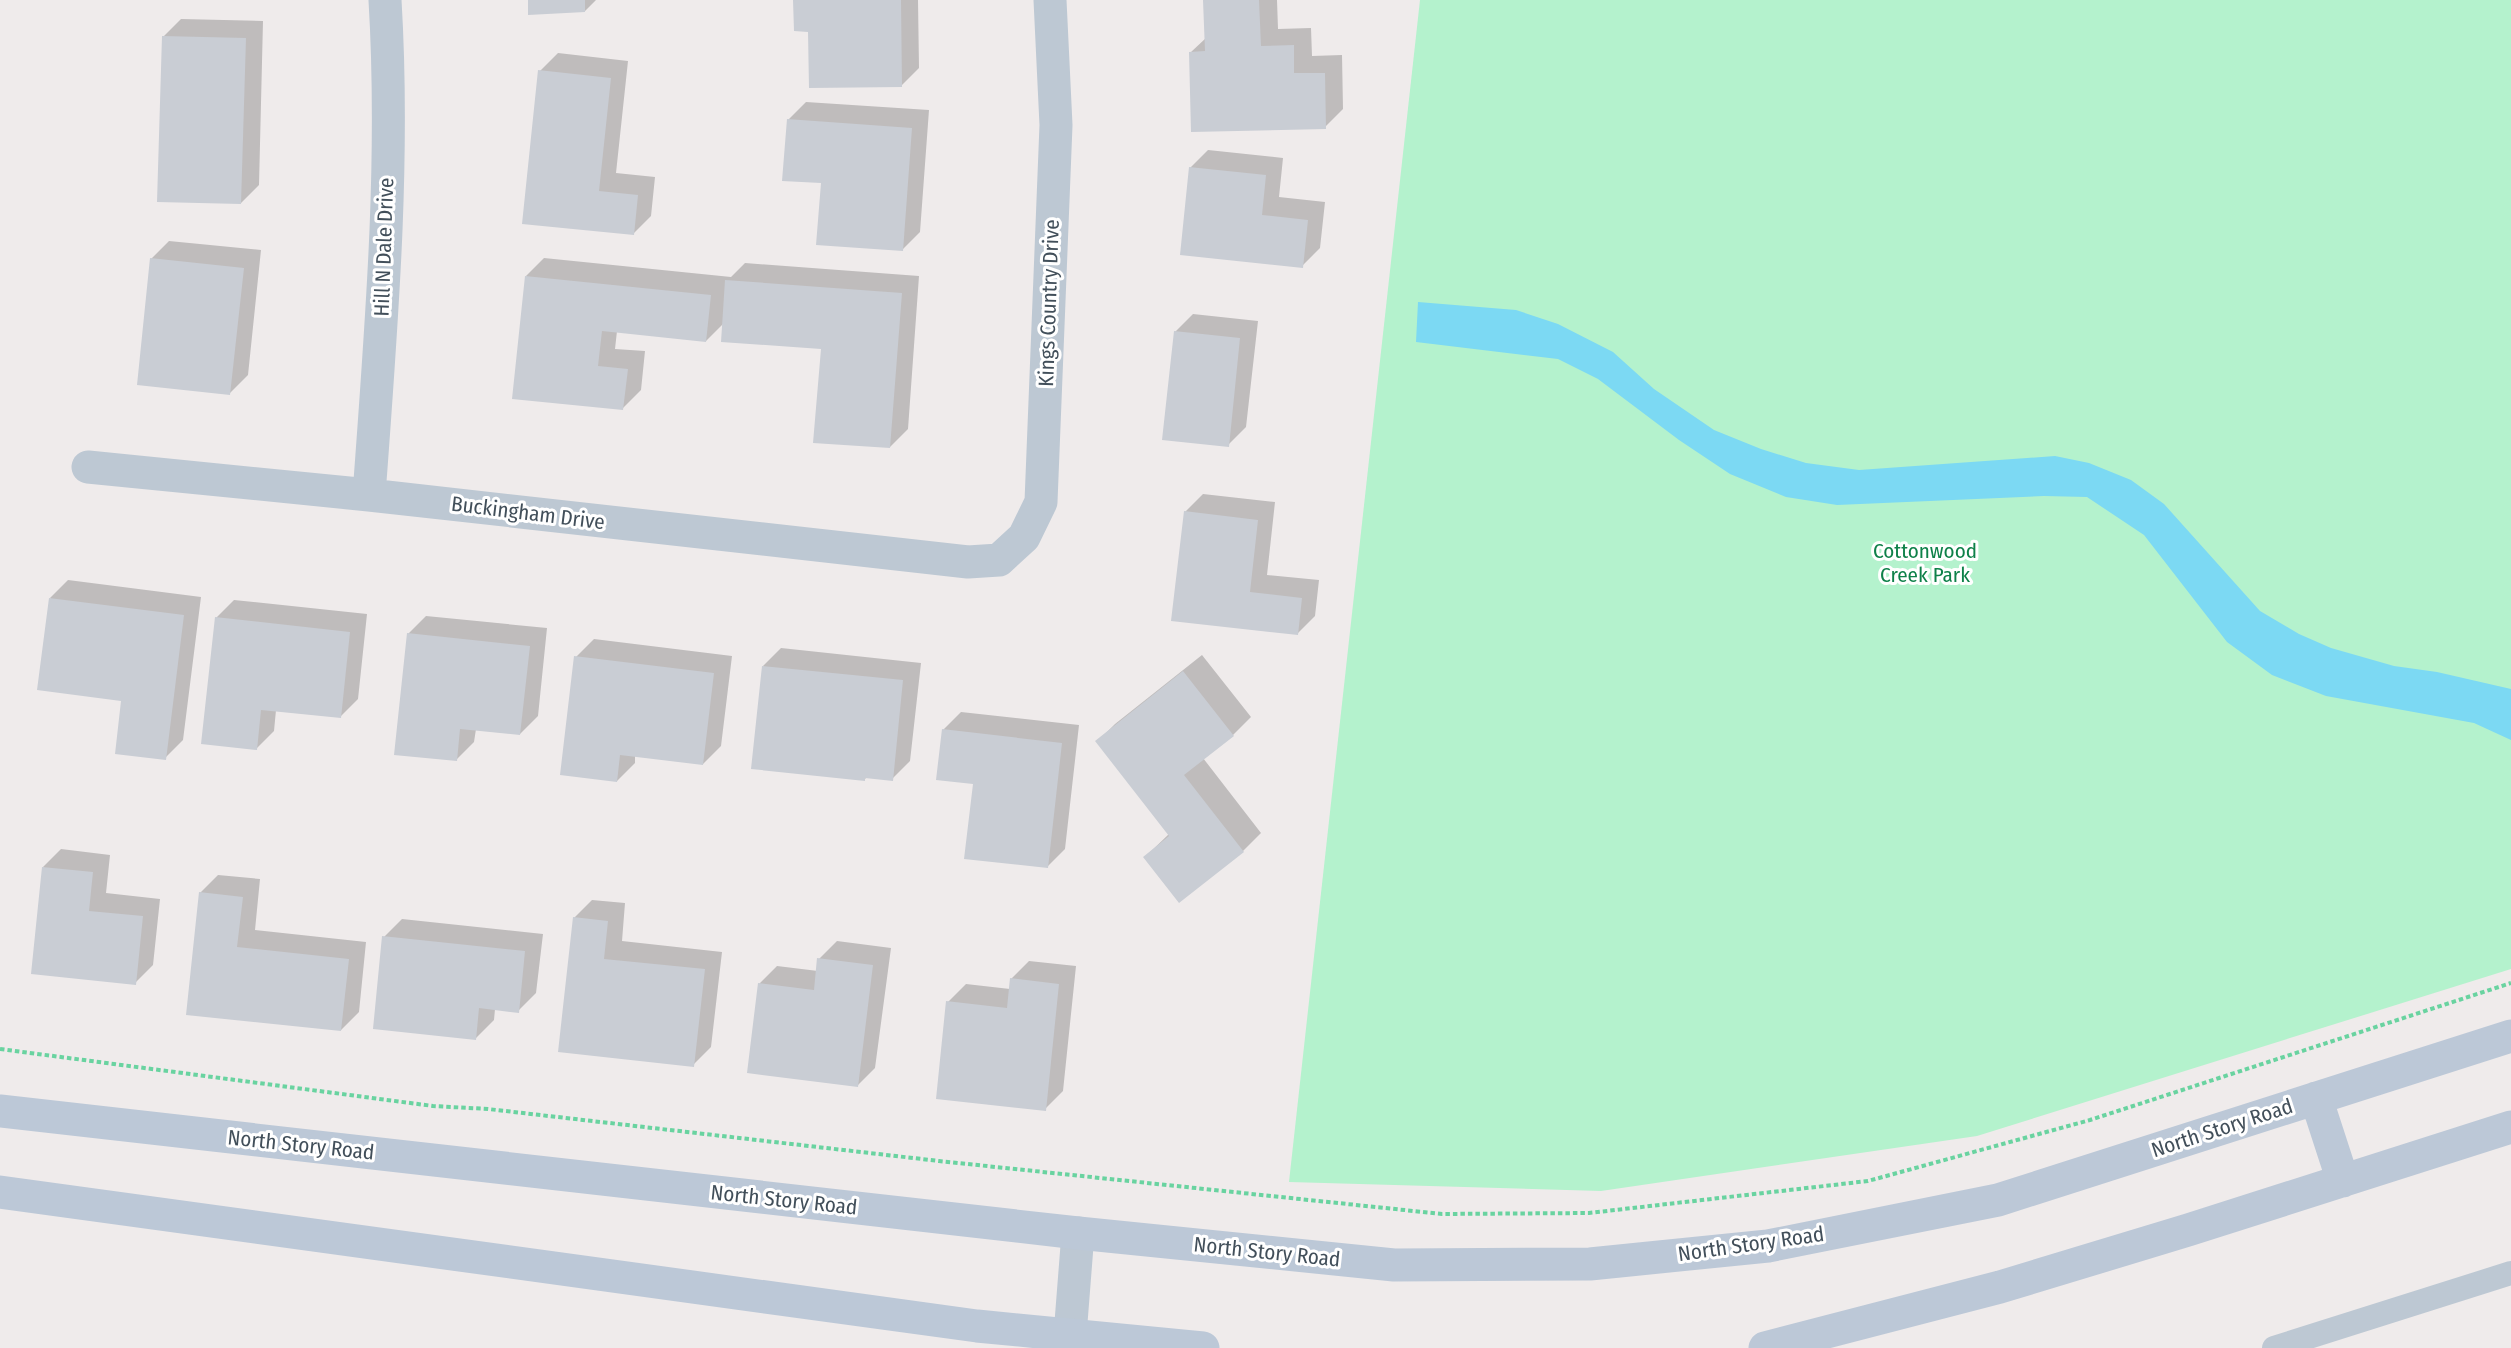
<svg xmlns="http://www.w3.org/2000/svg" width="2511" height="1348" font-family="'Fira Sans Condensed',sans-serif">
  <style>
    .green { fill: #b4f2cd }
    .water { fill: #7cd9f3 }
    .shadow { fill: #0003 }
    .building { fill: #c9cdd4 }
    .lines { fill: none; stroke-linecap: round; stroke-linejoin: round }
    .path { stroke: #69d3a0; stroke-width: 4; stroke-dasharray: 4.5 3; stroke-linecap: butt }
    .lane { stroke: #bdc8d3; stroke-width: 24 }
    .street { stroke: #bdc8d3; stroke-width: 33 }
    .secondary { stroke: #bcc8d7; stroke-width: 33 }
    .labels { text-anchor: middle; dominant-baseline: central; stroke-width: 6; stroke-linejoin: round; paint-order: stroke }
    .street-label { font-size: 21px; fill: #424f5a; stroke: #fff }
    .park-label { font-size: 21px; fill: #0e8149; stroke: #fff }
  </style>
  <rect width="100%" height="100%" fill="#efebeb"/>
  <path class="green" d="M1420,0H2511V969L1977,1136L1601,1191L1289,1182Z"/>
  <path class="water" d="M1418,302L1516,310L1558,324L1613,352L1654,389L1714,430L1761,449L1806,463L1859,470L2055,456L2089,463L2131,480L2164,504L2260,611L2299,634L2331,648L2394,666L2437,672L2511,689V740L2474,723L2326,696L2272,675L2227,642L2144,535L2087,497L2044,496L1837,505L1786,497L1730,474L1679,440L1598,379L1558,359L1416,342Z"/>
  <path class="shadow" d="M529,0H596L585,11Z
    M795,0H918L919,68L901,86L809,30Z
    M1205,0H1277L1278,29L1311,28L1312,56L1342,55L1343,109L1325,127L1191,52L1206,38Z
    M181,19L263,21L259,185L241,203L163,37Z
    M558,53L628,61L616,173L655,177L651,216L633,234L524,222L540,71Z
    M806,102L929,110L920,232L902,250L822,182L788,120Z
    M1208,150L1283,158L1279,197L1325,202L1320,248L1302,266L1190,168Z
    M169,241L261,250L248,375L230,393L151,259Z
    M544,258L731,277L745,263L919,276L908,429L890,447L822,347L724,323L706,341L617,331L615,349L645,351L641,390L623,408L526,276Z
    M1193,314L1258,321L1246,427L1228,445L1175,332Z
    M1203,494L1275,502L1267,575L1319,580L1315,616L1297,634L1173,620L1185,512Z
    M68,580L201,597L183,740L165,758L50,598Z
    M234,600L367,614L358,699L340,717L276,710L274,731L256,749L216,618Z
    M426,616L547,628L538,716L520,734L476,729L474,742L456,760L408,634Z
    M594,639L732,656L721,746L703,764L635,756V763L617,781L576,657Z
    M781,648L921,663L910,761L892,779L867,777L865,779L763,666Z
    M1202,655L1251,717L1233,735L1203,758L1261,833L1243,851L1180,901L1145,857L1169,834L1097,742L1115,724Z
    M961,712L1079,725L1065,849L1047,867L974,783L943,730Z
    M61,849L110,855L106,893L160,899L153,965L135,983L43,867Z
    M218,875L260,879L255,930L366,942L359,1012L341,1030L188,1014L200,893Z
    M592,900L625,903L622,941L722,952L711,1047L693,1065L559,1050L574,918Z
    M402,919L543,934L536,993L518,1011L495,1009L494,1020L476,1038L384,937Z
    M837,941L891,948L875,1068L857,1086L759,984L777,966L818,971L819,959Z
    M1029,961L1076,966L1063,1091L1045,1109L948,1002L966,984L1010,989L1011,979Z"/>
  <path class="building" d="M528,0H585V12L528,15Z
    M793,0H901L902,87L809,88L808,32L794,31Z
    M1203,0H1259L1261,46L1294,45V73H1325L1326,129L1191,132L1189,52L1205,51Z
    M162,36L246,38L241,204L157,202Z
    M538,70L611,78L599,191L638,195L634,235L522,224Z
    M787,119L912,128L903,251L816,245L821,183L782,181Z
    M1189,167L1266,175L1262,215L1308,220L1303,268L1180,255Z
    M150,258L244,268L230,395L137,385Z
    M525,276L711,295L706,342L602,331L598,366L628,369L623,410L512,399Z
    M725,280L902,293L890,448L813,443L821,349L721,342Z
    M1174,331L1240,338L1229,447L1162,440Z
    M1184,511L1258,520L1250,592L1302,598L1298,635L1171,621Z
    M49,598L184,615L166,760L115,754L121,701L37,690Z
    M215,617L350,632L341,718L261,710L257,750L201,744Z
    M407,633L530,646L520,735L460,729L457,761L394,755Z
    M574,656L714,673L703,765L620,755L617,782L560,775Z
    M762,666L903,680L893,781L865,778V781L751,769Z
    M1183,671L1234,736L1184,775L1244,852L1179,903L1143,857L1169,836L1095,741Z
    M942,729L1062,743L1048,868L964,859L973,784L936,780Z
    M42,867L93,872L89,911L143,916L136,985L31,974Z
    M199,892L243,897L237,947L349,959L341,1031L186,1015Z
    M573,917L608,921L604,959L705,969L694,1067L558,1052Z
    M382,936L525,951L519,1013L479,1008L476,1040L373,1029Z
    M817,958L873,965L858,1087L747,1073L758,983L814,990Z
    M1010,978L1059,984L1046,1111L936,1099L946,1001L1007,1008Z"/>
  <g class="lines">
    <path class="path" d="M0,1049L433,1106L488,1109L939,1161L1442,1214L1589,1213L1868,1181L2090,1120L2511,983"/>
    <path class="lane" d="M2274,1348L2511,1273"/>
    <path class="street" d="M88,467L369,495L968,562L999,560L1024,537L1041,502L1056,125L1050,0
      M369,495C381,330 395,165 385,0
      M1069,1348L1078,1233"/>
    <path class="secondary" d="M2316,1098L2343,1181
      M0,1111L1078,1233L1394,1265L1590,1264L1768,1246L1998,1200L2511,1036
      M0,1192L977,1326L1203,1348
      M1765,1348L2000,1287L2188,1230L2511,1127"/>
  </g>
  <g class="labels">
    <g class="street-label">
      <text transform="translate(384 247) rotate(-88)">Hill N Dale Drive</text>
      <text transform="translate(1049 303) rotate(-88)">Kings Country Drive</text>
      <text transform="translate(528 513) rotate(7)">Buckingham Drive</text>
      <text transform="translate(2222 1128) rotate(-18)">North Story Road</text>
      <text transform="translate(301 1145) rotate(6)">North Story Road</text>
      <text transform="translate(784 1200) rotate(6)">North Story Road</text>
      <text transform="translate(1751 1244) rotate(-8)">North Story Road</text>
      <text transform="translate(1267 1252) rotate(6)">North Story Road</text>
    </g>
    <g class="park-label">
      <text x="1925" y="551">Cottonwood<tspan x="1925" dy="24">Creek Park</tspan></text>
    </g>
  </g>
</svg>
